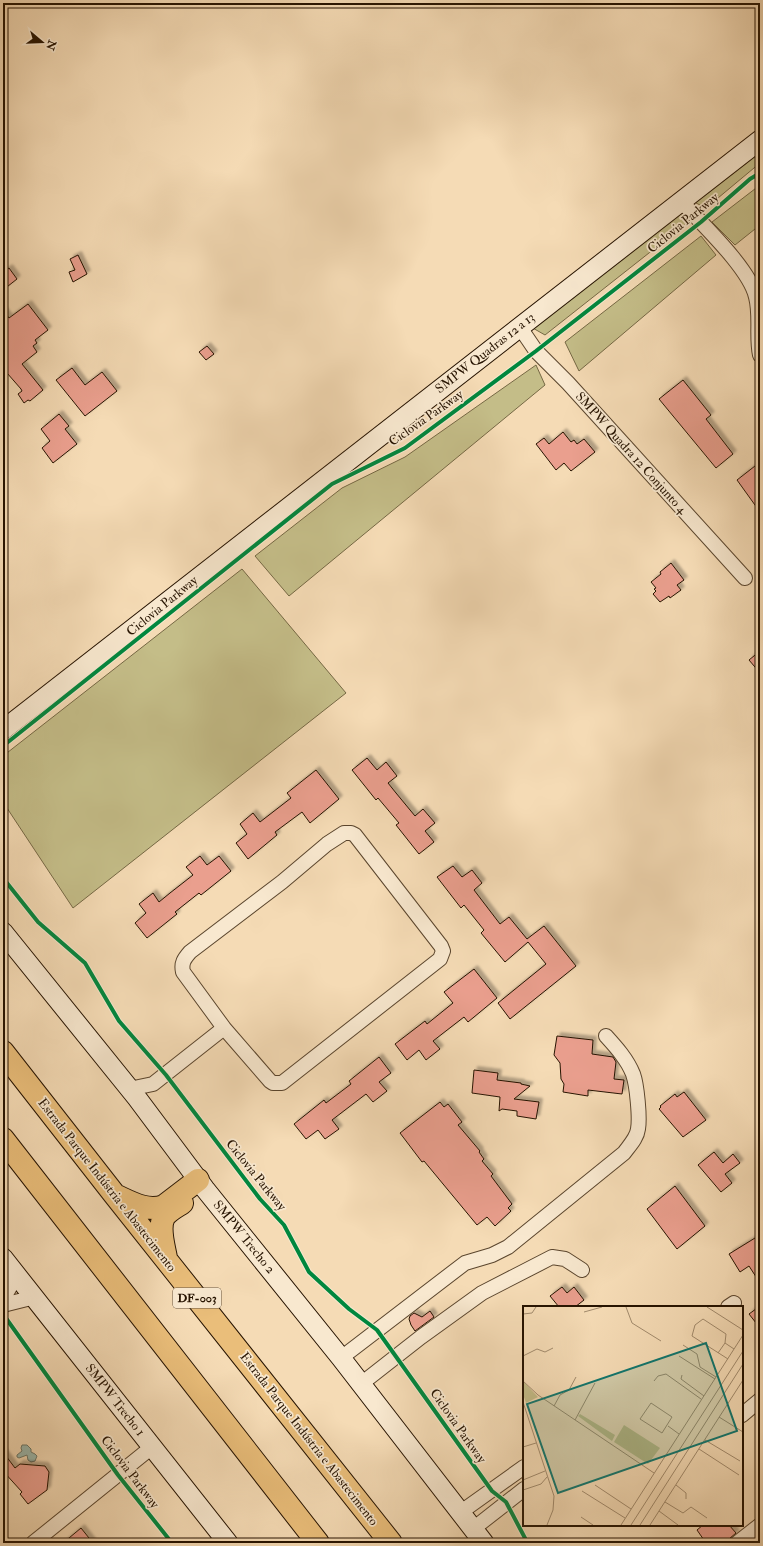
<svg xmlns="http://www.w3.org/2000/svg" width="763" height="1546" font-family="'IM FELL Double Pica',serif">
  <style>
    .green { fill: #c4bd88; stroke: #756844 }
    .water { fill: #9cbbb0; stroke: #6d786a }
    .building { fill: #ea9f8e; stroke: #261300; filter: url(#shadow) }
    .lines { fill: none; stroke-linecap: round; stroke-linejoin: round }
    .street-casing { stroke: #5a452d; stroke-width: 16 }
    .secondary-casing { stroke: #261300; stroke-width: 21 }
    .highway-casing { stroke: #261300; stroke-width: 24 }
    .street { stroke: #f8e8cf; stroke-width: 14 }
    .secondary { stroke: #f8e8cf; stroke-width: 19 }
    .highway { stroke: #eabe7a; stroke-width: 22 }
    .cycleway-casing { stroke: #f8e8cf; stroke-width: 6 }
    .cycleway { stroke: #00873e; stroke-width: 4 }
    .labels { text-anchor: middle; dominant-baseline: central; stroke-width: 3.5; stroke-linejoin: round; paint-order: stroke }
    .shield { fill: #f8e8cf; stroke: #65533e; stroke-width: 1 }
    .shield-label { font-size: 12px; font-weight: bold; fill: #261300 }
    .street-label { font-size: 13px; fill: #261300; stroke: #f8e8cf }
    .inset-road { fill: none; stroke: #a28b6d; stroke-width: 1 }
    .view { fill: #0f766e; fill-opacity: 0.15; stroke: #0f766e; stroke-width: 2 }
    .inset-edge { fill: none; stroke: #261300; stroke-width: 2 }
  </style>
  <defs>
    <filter id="shadow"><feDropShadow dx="3.5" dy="-3.5" stdDeviation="1" flood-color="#0004"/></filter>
  </defs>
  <rect width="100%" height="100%" fill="#f5dbb5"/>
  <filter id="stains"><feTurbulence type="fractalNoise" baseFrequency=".005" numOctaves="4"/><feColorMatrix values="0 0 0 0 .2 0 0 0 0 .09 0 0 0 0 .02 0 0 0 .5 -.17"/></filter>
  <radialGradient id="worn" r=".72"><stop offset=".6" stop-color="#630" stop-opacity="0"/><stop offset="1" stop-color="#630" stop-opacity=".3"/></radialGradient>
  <path class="green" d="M760,150V163L706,208L694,202Z
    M760,185V225L735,245L712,222Z
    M680,213L687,223L545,335L531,327Z
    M701,236L716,255L579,371L565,342Z
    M536,365L545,385L289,596L255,556L342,488L405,457Z
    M242,569L346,693L73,908L3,802V756Z"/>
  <path class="water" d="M22,1445H27L31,1449V1452L35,1454L37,1456L35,1461L31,1462L28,1460L27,1455L19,1458L17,1457V1455L22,1451L21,1448Z"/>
  <path class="building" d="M78,255L87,274L73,282L69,272L75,270L70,259Z
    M9,268L17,279L3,290V272Z
    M28,304L48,330L35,340L37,343L33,346L37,352L22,364L43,390L30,401L28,400L24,403L18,394L22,391L21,389L7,373L3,376V310L9,318Z
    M207,346L214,354L206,360L199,352Z
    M72,368L85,385L102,372L117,391L85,416L56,380Z
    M683,380L711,415L706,419L733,454L716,468L659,399Z
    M59,414L69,426L65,429L77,444L53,463L42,448L50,441L41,429Z
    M563,432L571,442L574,440L577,444L584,439L595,452L571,471L564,463L556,470L536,444L544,438L549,444Z
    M755,466L760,472V512L737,480Z
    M671,563L684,580L677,585L681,590L670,598L669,596L660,602L653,594L656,591L654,589L656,588L651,582L661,574L660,572Z
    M760,651V673L749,660Z
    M367,758L377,770L386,762L397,776L388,783L396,793L415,816L423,809L435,823L425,831L434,842L419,854L396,825L399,823L378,798L376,800L352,770Z
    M316,770L339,799L310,823L302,812L275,832L277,835L248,859L236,843L247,834L240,824L253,813L260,822L291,798L287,793Z
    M200,856L207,865L219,856L231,871L201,895L199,893L175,912L177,914L147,938L135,923L146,913L139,904L153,893L159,902L170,893L193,875L186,867Z
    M453,866L462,877L472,870L482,883L474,890L500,924L509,917L527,939L544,926L576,966L510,1019L498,1003L546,964L528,942L505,962L481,933L484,930L464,905L461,908L437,877Z
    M474,969L497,998L468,1022L464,1017L433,1041L440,1049L426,1060L419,1050L407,1060L395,1044L425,1021L427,1024L453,1003L444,992Z
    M557,1036L593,1040L592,1054L613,1057L616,1062L614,1079L624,1080L622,1094L588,1090V1096L563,1092L564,1084L561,1079L560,1063L554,1055Z
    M379,1057L391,1073L379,1082L387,1091L373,1102L366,1094L332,1120L339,1129L325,1139L318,1130L306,1139L294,1124L324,1100L326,1103L351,1084L349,1081Z
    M474,1070L498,1073L497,1080L521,1083V1084L530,1086L514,1099L539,1102L536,1119L517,1116V1111L502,1109L499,1111L500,1097L472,1093Z
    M684,1092L706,1120L683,1137L659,1109L661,1107L660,1106L675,1094L677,1097Z
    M440,1102L444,1107L448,1104L462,1122L458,1125L480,1151L479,1152L484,1159L482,1161L493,1174L491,1176L512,1204L508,1208L511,1211L495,1226L487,1217L477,1225L424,1161L422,1162L400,1133Z
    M714,1152L723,1163L733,1154L740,1163L725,1174L732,1183L721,1192L698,1165Z
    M675,1186L705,1226L677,1249L647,1209Z
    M755,1238L760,1246V1283L749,1266L740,1272L729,1254Z
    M562,1287L567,1293L574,1287L584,1300L575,1307H559L550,1296Z
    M760,1306V1328L749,1314Z
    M430,1311L434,1317L415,1331L411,1325L409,1319L410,1316L414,1313L422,1317Z
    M3,1452L15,1468L20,1464L45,1466L49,1472L47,1490L28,1504L20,1494L22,1492L3,1471Z
    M703,1525H729L736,1533L729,1539V1543H706L697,1530Z
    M81,1528L93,1543H63Z"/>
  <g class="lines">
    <g class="street-casing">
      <path id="street" d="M681,201C702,224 750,269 756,297C761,316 756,337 760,355
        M519,326L536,351L568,383L745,578
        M344,833H351L355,835L441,946L443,951L440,959L282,1083H273L270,1081L224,1028L183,972C181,963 184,959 190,952L282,882L327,844Z
        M129,1089L153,1084L224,1028
        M3,1299L17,1275
        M3,1305L35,1297
        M728,1307L734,1303
        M341,1358L465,1263L492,1255L508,1247L624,1153C629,1146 637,1138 638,1129C640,1118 637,1085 633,1074C627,1059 616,1047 606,1036
        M361,1384L421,1337L482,1293L552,1257L565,1259L582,1270
        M742,1415L760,1400
        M461,1512L524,1467
        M473,1529L524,1489
        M33,1543L152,1447
        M737,1543L760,1525"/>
    </g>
    <g class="secondary-casing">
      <path id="secondary" d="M3,730L760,140
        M3,932L137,1098L205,1189L341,1358L484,1543
        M3,1258L228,1543"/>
    </g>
    <g class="highway-casing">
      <path id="highway" d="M3,1052L114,1194L391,1543
        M3,1139L318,1543
        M117,1196C132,1203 148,1212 164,1206L198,1180
        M166,1258C164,1246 158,1228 164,1217C168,1211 176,1207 182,1203"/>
    </g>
    <use href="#street" class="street"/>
    <use href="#secondary" class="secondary"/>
    <use href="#highway" class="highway"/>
    <g class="cycleway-casing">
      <path id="cycleway" d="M3,746L332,484L405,448L536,351L701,222L750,179L760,173
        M3,878L38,922L85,963L119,1021L166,1075L260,1199L284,1225L309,1272L349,1309L377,1330L492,1491L506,1502L526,1540L532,1543
        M3,1314L118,1475L172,1543"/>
    </g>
    <use href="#cycleway" class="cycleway"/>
  </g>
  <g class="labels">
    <rect class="shield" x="173" y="1288" width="48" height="20" rx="3"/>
    <g class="shield-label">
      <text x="197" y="1298">DF-003</text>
    </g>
    <g class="street-label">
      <text transform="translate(683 223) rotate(-39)">Ciclovia Parkway</text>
      <text transform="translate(485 353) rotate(-38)">SMPW Quadras 12 a 13</text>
      <text transform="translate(426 418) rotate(-35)">Ciclovia Parkway</text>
      <text transform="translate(631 453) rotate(48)">SMPW Quadra 12 Conjunto 4</text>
      <text transform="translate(162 606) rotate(-39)">Ciclovia Parkway</text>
      <text transform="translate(256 1175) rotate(51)">Ciclovia Parkway</text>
      <text transform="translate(107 1185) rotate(52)">Estrada Parque Indústria e Abastecimento</text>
      <text transform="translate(244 1237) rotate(51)">SMPW Trecho 2</text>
      <text transform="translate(115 1400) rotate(52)">SMPW Trecho 1</text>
      <text transform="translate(458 1426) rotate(55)">Ciclovia Parkway</text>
      <text transform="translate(309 1439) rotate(52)">Estrada Parque Indústria e Abastecimento</text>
      <text transform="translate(130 1472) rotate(53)">Ciclovia Parkway</text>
    </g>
  </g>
  <g transform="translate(523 1306)">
    <rect width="220" height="220" fill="#f5dbb5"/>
    <path d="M0,75L15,91L3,97L0,88ZM57,108L92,129L89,135L55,110ZM101,119L137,142L125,158L91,136Z" fill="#c4bd88"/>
    <path class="inset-road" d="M103,1L109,17L138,35M184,1L220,24M61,6L79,1M0,8L9,7L13,1M160,39L174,48L177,61L193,71M195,47L202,37M0,50L14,43L22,46L30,42M156,50L192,73M205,53L169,30L172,19L180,13L203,28L202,37L211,43M159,69L158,73L181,90M0,75L15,89L131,167M131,75L135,70L143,68L178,93M0,96L31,190L30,204L24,219M128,97L149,111L139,127L117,113ZM31,100L37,89L46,84L53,71M196,111L220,126M52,114L72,77M145,120L156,128M182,134L217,155M0,141L13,137M176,143L216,169M0,174L22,165M72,179L108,203M153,179L163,187V193M0,184L18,178L24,171M59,185L102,212M142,196L160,207L168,201L184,212M136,205L155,219M58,211L70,219M98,219L220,29M108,219L220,45M117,219L220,58M127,219L220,74"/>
    <path class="view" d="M183,37L214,125L35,187L4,98Z"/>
    <rect width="220" height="220" class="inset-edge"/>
  </g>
  <rect width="763" height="1546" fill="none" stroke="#f5dbb5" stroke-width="16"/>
  <rect x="4" y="4" width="755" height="1538" fill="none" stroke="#261300" stroke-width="2"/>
  <rect x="8" y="8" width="747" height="1530" fill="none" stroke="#261300"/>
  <g transform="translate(42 42) rotate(109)" stroke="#f8e8cf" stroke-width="3" paint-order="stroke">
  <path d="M0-3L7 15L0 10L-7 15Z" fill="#261300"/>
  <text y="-6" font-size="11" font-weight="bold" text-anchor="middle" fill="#261300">N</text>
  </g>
  <rect width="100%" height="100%" filter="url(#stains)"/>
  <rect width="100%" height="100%" fill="url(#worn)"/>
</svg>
